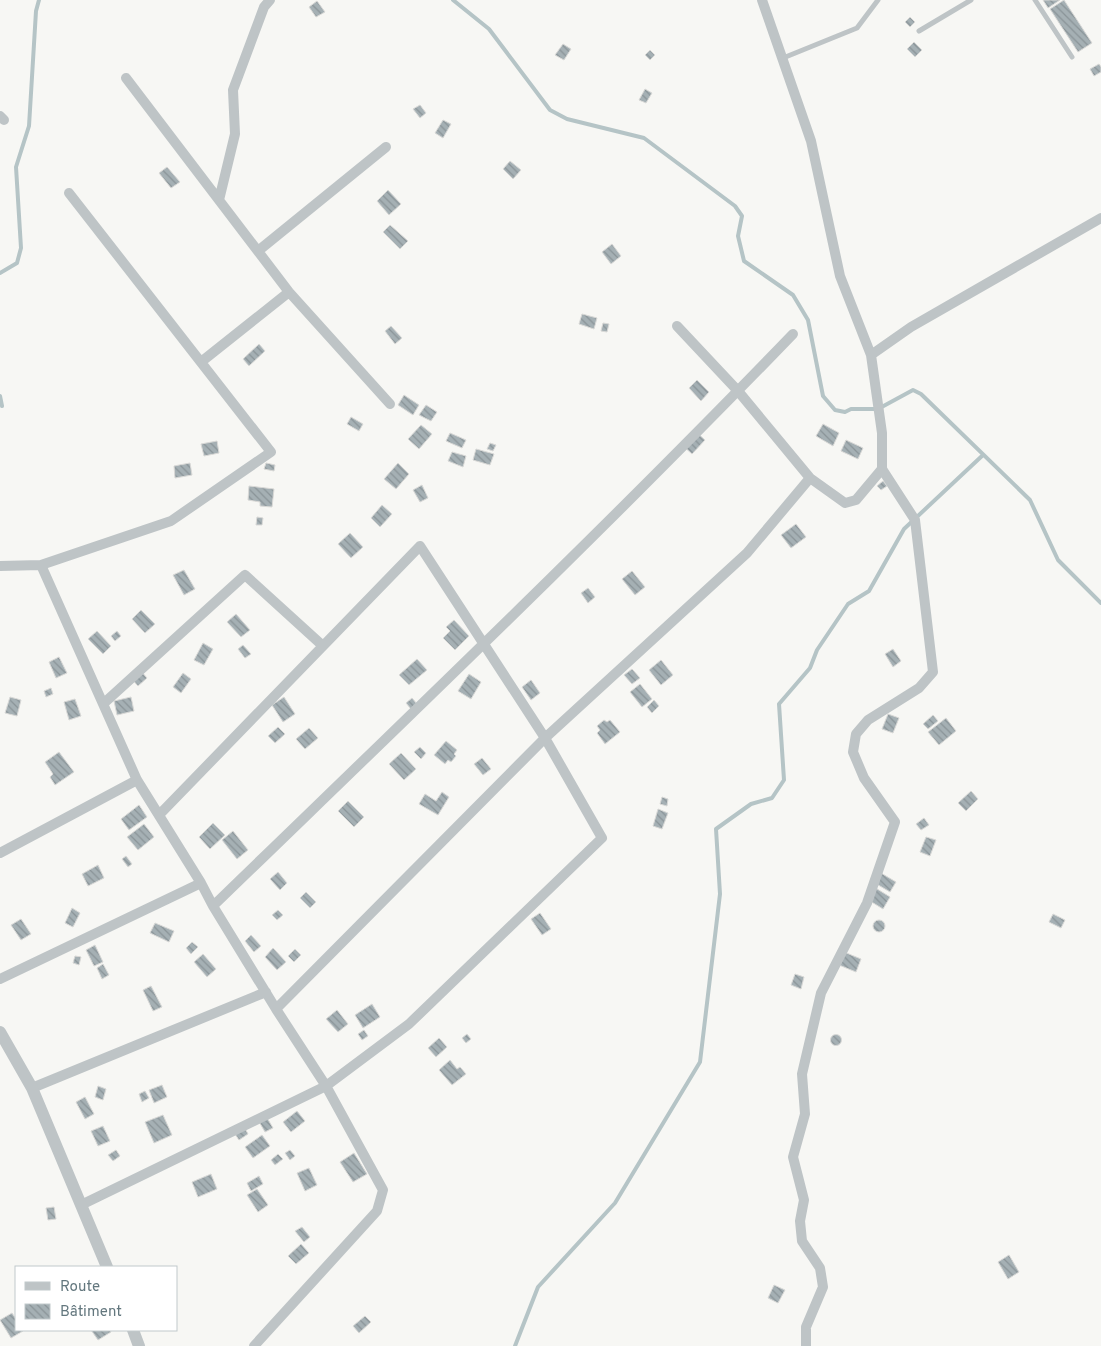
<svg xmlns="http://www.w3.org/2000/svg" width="1101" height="1346" font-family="Overpass,sans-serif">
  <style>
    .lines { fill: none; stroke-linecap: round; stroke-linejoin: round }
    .stream { stroke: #b5c4c6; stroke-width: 4 }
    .building { fill: url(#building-back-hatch); stroke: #d9d9d7 }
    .service { stroke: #bec4c6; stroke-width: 5 }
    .minor { stroke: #bec4c6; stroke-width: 10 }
    .tertiary { stroke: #bec4c6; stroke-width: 12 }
  </style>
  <defs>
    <pattern id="building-back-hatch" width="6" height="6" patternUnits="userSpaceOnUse" patternTransform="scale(1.25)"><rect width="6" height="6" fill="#a5b0b4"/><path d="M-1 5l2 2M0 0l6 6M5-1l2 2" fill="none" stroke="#8a9498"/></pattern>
  </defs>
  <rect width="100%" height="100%" fill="#f7f7f4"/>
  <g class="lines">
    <path class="stream" d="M453,0L489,29L550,110L567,119L644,138L735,206L742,216L738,236L744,261L793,295L808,320L823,396L835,410L845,412L851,409H878L913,390L921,394L1030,500L1058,560L1101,603
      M0,273L17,263L21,248L16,167L29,126L36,11L39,0
      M0,396L2,406
      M515,1346L538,1287L615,1203L700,1062L720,894L716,829L751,804L772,798L784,780L779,704L810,668L817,650L848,604L869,591L904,529L983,455"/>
  </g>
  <path class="building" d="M1043,0H1060L1048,8Z
    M1064,0L1092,43L1078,52L1050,9Z
    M317,1L325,12L316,17L309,7Z
    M910,17L915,22L910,27L905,22Z
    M914,42L922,50L915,57L907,49Z
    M563,44L571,49L564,60L555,55Z
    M650,50L655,55L650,60L645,55Z
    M1099,64L1101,67V72L1094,76L1090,69Z
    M645,89L652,93L646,103L639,100Z
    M420,105L426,113L420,118L413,109Z
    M443,120L451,124L443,138L435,133Z
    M510,161L521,170L513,179L503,169Z
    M167,167L180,182L171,188L159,173Z
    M388,190L401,204L389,215L377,201Z
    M390,225L408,241L400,249L383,232Z
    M612,244L621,256L611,264L602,252Z
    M582,314L597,318L594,329L579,324Z
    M603,323L609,324L607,332L601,331Z
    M391,326L402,338L395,344L385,331Z
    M259,344L265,351L249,366L243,359Z
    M697,380L709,392L701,401L689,388Z
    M404,395L419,405L413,415L398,405Z
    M426,405L437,412L431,421L419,415Z
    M351,417L363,424L359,431L347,424Z
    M823,424L839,433L833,446L816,436Z
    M421,425L432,434L419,449L408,439Z
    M694,430L705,440L692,454L681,444Z
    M450,433L466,440L462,448L446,441Z
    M846,440L863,448L858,459L841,451Z
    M217,441L219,453L204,456L201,444Z
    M490,443L496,445L493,451L487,449Z
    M476,449L494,454L490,465L473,460Z
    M452,452L466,456L463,467L448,461Z
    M190,463L192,475L175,478L174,466Z
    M266,463L275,465L274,471L264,469Z
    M398,463L409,474L396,489L384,479Z
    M883,481L887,486L881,490L877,486Z
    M422,485L428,498L420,502L413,490Z
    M249,486L274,489L272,507L260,506V502L248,500Z
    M382,505L392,514L380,527L371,518Z
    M257,517L263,518L262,525H256Z
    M796,524L806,537L791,548L781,535Z
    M350,533L363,547L351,558L338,544Z
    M184,570L195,589L184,595L173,575Z
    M632,571L645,587L635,595L622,579Z
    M588,588L595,597L588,603L581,593Z
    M141,610L155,624L145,633L132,619Z
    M236,614L250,630L241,637L227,622Z
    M454,620L469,636L455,650L443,638L450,631L446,627Z
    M97,631L111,646L103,654L88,639Z
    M117,631L121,636L115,641L111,636Z
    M203,643L213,649L204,665L194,660Z
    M243,645L251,654L245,658L238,649Z
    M893,649L901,661L893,667L885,654Z
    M59,657L67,673L56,678L49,662Z
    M417,659L427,670L409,685L399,675Z
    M661,660L673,675L661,685L649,670Z
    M632,669L640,678L632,684L624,675Z
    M141,671L147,678L138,686L132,679Z
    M183,673L191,679L181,693L173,687Z
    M469,674L481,682L471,699L458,691Z
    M531,680L540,693L531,700L522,687Z
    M640,684L652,699L642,707L630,692Z
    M51,688L53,694L46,697L44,691Z
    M10,697L21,700L17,716L5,713Z
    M131,697L134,711L117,715L114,701Z
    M284,697L295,714L283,722L272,705Z
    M412,698L417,704L411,709L406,703Z
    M75,699L81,716L69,720L64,702Z
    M654,700L659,706L652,713L647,707Z
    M888,714L899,718L893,733L882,729Z
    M933,715L938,721L928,729L923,724Z
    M946,718L956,731L939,745L928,732Z
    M604,720L607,722L610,720L620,732L605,744L597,733L600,730L597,726Z
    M278,727L285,734L275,743L268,736Z
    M309,728L318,738L305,749L296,739Z
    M446,741L457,750L454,754L456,756L451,762L448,760L445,764L434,755Z
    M420,747L426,753L421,759L414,752Z
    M59,752L74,772L55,785L50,777L53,774L45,762Z
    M401,753L416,769L404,780L389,764Z
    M482,758L491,769L483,775L474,764Z
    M971,791L978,799L966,811L958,803Z
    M442,792L449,797L438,815L419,804L425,794L436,801Z
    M662,797L668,799L667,806L660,804Z
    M348,801L364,817L354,827L338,811Z
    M139,805L147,817L129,830L121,819Z
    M658,809L668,813L662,829L653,826Z
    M924,818L929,825L921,830L916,824Z
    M213,823L225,835L210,849L199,837Z
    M144,824L154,837L138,850L127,837Z
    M233,831L248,850L237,859L222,840Z
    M926,837L936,840L930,856L920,852Z
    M126,856L132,864L128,867L122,859Z
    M98,865L104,878L88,886L82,874Z
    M278,872L287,883L280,890L270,879Z
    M881,873L896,882L890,892L875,883Z
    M874,887L890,897L883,909L867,899Z
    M306,892L316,902L310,908L300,898Z
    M72,908L80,913L73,927L65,923Z
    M278,910L283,915L277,920L272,915Z
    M540,913L551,929L542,935L531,919Z
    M1053,914L1065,920L1061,928L1049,922Z
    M21,919L31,934L21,940L11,925Z
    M873 926a6 6 0 1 1 12 0a6 6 0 1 1-12 0Z
    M155,923L174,931L169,942L150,933Z
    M251,935L261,946L254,952L245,941Z
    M192,942L198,947L191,954L186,948Z
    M95,945L103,962L94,966L86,950Z
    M273,948L286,962L277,970L265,957Z
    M295,949L301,955L294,962L288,956Z
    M844,952L861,959L856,972L839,965Z
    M203,954L216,969L207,977L194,962Z
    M75,956L81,957L79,965L73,963Z
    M103,964L109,975L102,979L97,968Z
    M795,974L804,977L801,989L791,985Z
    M151,986L162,1007L153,1011L143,990Z
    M372,1004L380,1017L363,1028L355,1015Z
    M337,1010L348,1024L338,1032L326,1019Z
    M364,1030L368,1036L362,1040L358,1034Z
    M467,1034L471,1039L466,1043L462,1038Z
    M830.5 1040a5.5 5.5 0 1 1 11 0a5.5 5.5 0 1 1-11 0Z
    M439,1038L447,1047L436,1057L428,1048Z
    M450,1060L457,1069L460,1067L466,1074L452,1085L439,1070Z
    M162,1085L167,1097L154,1103L149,1090Z
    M98,1086L106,1089L103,1100L95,1097Z
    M145,1091L149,1098L142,1102L139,1094Z
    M85,1097L94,1114L85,1119L76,1102Z
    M297,1111L305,1121L291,1132L283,1122Z
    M163,1115L172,1135L154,1143L145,1122Z
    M266,1116L273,1128L265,1132L258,1120Z
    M243,1125L248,1134L239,1140L233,1131Z
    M103,1126L110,1141L98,1146L91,1131Z
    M262,1135L270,1146L253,1158L245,1147Z
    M116,1150L120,1156L113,1161L108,1155Z
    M290,1150L295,1156L290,1160L285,1153Z
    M354,1153L367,1174L353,1182L340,1162Z
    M278,1154L283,1159L275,1165L271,1160Z
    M309,1168L317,1185L305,1191L297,1173Z
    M211,1174L217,1189L198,1197L192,1182Z
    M259,1176L263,1184L251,1191L247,1183Z
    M257,1189L268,1205L258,1212L247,1195Z
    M54,1207L56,1219L48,1220L46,1208Z
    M302,1227L310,1237L304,1242L295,1231Z
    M301,1244L309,1253L296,1264L288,1256Z
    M1009,1255L1019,1272L1008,1279L998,1262Z
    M774,1285L785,1290L778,1303L768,1298Z
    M12,1313L16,1319V1330L23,1331L11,1338L0,1320Z
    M365,1316L371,1322L359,1333L353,1326Z
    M91,1330H110L111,1332L98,1340Z"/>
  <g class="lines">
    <path class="service" d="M1035,0L1072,57
      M919,31L971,0
      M783,58L857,28L878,0"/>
    <path class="minor" d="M762,0L811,141L840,276L871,355L882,433V469L915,520L933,672L919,688L868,720L856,734L853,752L864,778L895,822L867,903L821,993L802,1074L805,1114L793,1157L804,1200L800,1221L802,1241L820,1268L823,1287L806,1327V1346
      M126,78L289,292L390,404
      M0,116L4,120
      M219,200L235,134L233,90L264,7L270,0
      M258,251L386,147
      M677,326L738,391L810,478L845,503L856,500L882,469
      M871,355L911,327L1101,218
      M201,362L289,292
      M41,565L137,780L201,883L213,906L276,1009L326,1086L383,1190L377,1211L254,1346
      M0,566L41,565L171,521L271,452L69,193
      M103,704L245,575L323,646
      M0,853L137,780
      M213,906C408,717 605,529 793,334
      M0,979L201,883
      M276,1009L545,738L747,553L810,478
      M32,1088L266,992
      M81,1205L326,1086L409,1024L602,838L545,738L420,546L159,815"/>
    <path class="tertiary" d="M0,1032L32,1088L107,1267
      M133,1330L139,1346"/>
  </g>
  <rect x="15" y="1266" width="162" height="65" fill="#ffffff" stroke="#c1c9cb"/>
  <rect x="25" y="1282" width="25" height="8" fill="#bec4c6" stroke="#c1c9cb"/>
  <text x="60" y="1291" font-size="15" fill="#63777e">Route</text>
  <rect x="25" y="1304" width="25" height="15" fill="url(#building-back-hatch)" stroke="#c1c9cb"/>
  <text x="60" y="1316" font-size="15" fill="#63777e">Bâtiment</text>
</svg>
